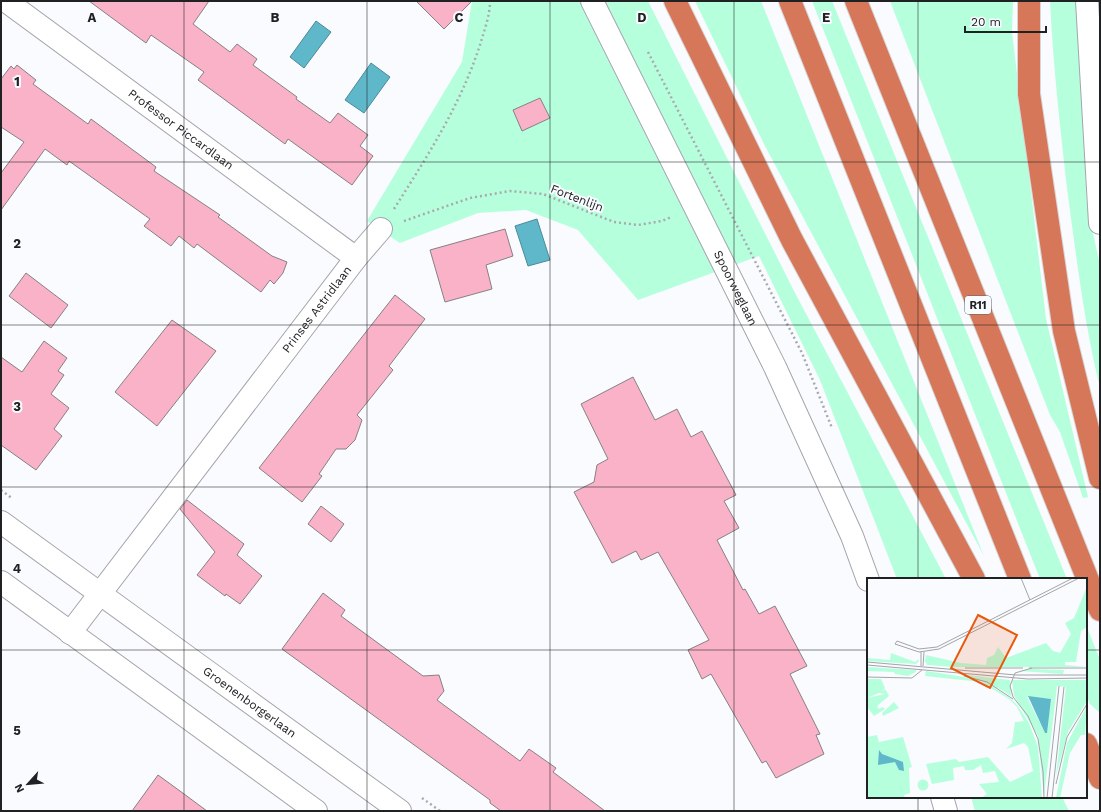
<svg xmlns="http://www.w3.org/2000/svg" width="1101" height="812" font-family="'Work Sans',sans-serif">
  <style>
    .green { fill: #b5ffdd }
    .water { fill: #5fb7ca; stroke: #4c8a98 }
    .building { fill: #fab2c8; stroke: #878082 }
    .lines { fill: none; stroke-linecap: round; stroke-linejoin: round }
    .minor-casing { stroke: #a3a5ab; stroke-width: 24 }
    .highway-casing { stroke: #d7d7d7; stroke-width: 24 }
    .path { stroke: #a9aaae; stroke-width: 2.5; stroke-dasharray: 2 3; stroke-linecap: butt }
    .minor { stroke: #fff; stroke-width: 22 }
    .highway { stroke: #d77759; stroke-width: 22 }
    .grid { fill: none; stroke: #202123; stroke-width: 1; stroke-opacity: 0.55 }
    .labels { text-anchor: middle; dominant-baseline: central; stroke-width: 4; stroke-linejoin: round; paint-order: stroke }
    .shield { fill: #f9fbff; stroke: #616265; stroke-width: 1 }
    .shield-label { font-size: 11px; font-weight: bold; fill: #202123 }
    .street-label { font-size: 12px; fill: #202123; stroke: #f9fbff }
    .inset-road { fill: none; stroke: #a2a4a7; stroke-width: 1 }
    .view { fill: #e8590c; fill-opacity: 0.15; stroke: #e8590c; stroke-width: 2 }
    .inset-edge { fill: none; stroke: #202123; stroke-width: 2 }
    .grid-label { font-size: 13px; text-anchor: middle; font-weight: bold; fill: #202123; stroke: #f9fbff; stroke-width: 4; stroke-linejoin: round; paint-order: stroke }
  </style>
  <rect width="100%" height="100%" fill="#f9fbff"/>
  <path class="green" d="M472,1H648L794,291L946,579H897L820,380L759,256L638,300L578,230L526,210L478,213L400,243L367,221L462,62Z
    M695,1H761L984,556L765,146Z
    M812,1H832L1067,579H1040Z
    M890,1H1013L1012,32L1046,319L1088,497L1083,498L1060,432L1050,415Z
    M1050,1H1077L1087,206L1100,265V388C1084,322 1076,255 1067,188C1060,126 1053,64 1050,1Z
    M1086,625L1100,660V713L1090,704L1086,694Z
    M971,797H1062L1069,811H975Z"/>
  <path class="water" d="M316,21L331,32L304,68L290,57Z
    M371,63L390,77L364,113L345,100Z
    M537,219L550,260L528,266L515,226Z"/>
  <path class="building" d="M89,1H209L193,24L230,52L237,44L257,59L253,65L297,97L296,99L330,123L338,113L368,135L360,146L373,156L352,185L288,139L285,144L198,80L204,72L151,35L146,43Z
    M416,1H472L444,29Z
    M17,65L36,80L33,84L88,124L91,119L156,167L154,171L220,215L218,217L272,256L287,262L283,273L274,284L270,280L261,292L197,244L194,248L179,236L171,246L144,226L150,219L69,161L67,165L45,149L1,210V173L24,142L1,127V79L11,66L14,69Z
    M540,98L550,118L522,131L513,110Z
    M505,229L513,256L486,265L492,289L445,302L430,250Z
    M26,273L68,305L51,328L9,296Z
    M395,295L425,319L389,366L393,370L357,415L362,420L355,440L346,449H336L319,474L322,476L302,502L259,468Z
    M172,320L216,351L157,426L115,392Z
    M44,341L67,358L58,371L64,375L51,394L69,408L54,429L62,436L36,470L1,445V357L22,372Z
    M633,377L655,420L677,409L691,437L702,431L736,495L724,501L739,528L717,540L743,590L745,589L759,614L775,606L807,666L790,674L820,734L816,735L824,754L776,778L766,761L762,763L711,674L702,679L688,650L709,640L658,552L641,560L636,551L612,563L574,492L594,482L597,465L608,459L581,404Z
    M187,500L244,544L237,555L262,576L240,604L226,594L225,596L197,575L215,552L180,509Z
    M321,506L344,524L331,542L308,524Z
    M323,593L345,610L341,616L423,676L439,675L444,691L437,700L520,761L529,749L556,768L553,772L605,811H501L490,803V800L282,649Z
    M158,775L180,791L207,811H132Z"/>
  <g class="lines">
    <g class="minor-casing">
      <g id="minor">
        <path id="s1" d="M6,1L356,258"/>
        <path id="s2" d="M592,1L775,367L852,536L868,580"/>
        <path d="M1087,1L1100,223"/>
        <path id="s3" d="M1,522L400,811"/>
        <path d="M1,582L316,811"/>
        <path id="s4" d="M70,633L356,258L381,229"/>
        <path d="M942,797L946,811"/>
      </g>
    </g>
    <g class="highway-casing">
      <path id="highway" d="M675,1L792,240L974,579
        M790,1L1020,579
        M856,1L1100,610
        M1029,1V94L1064,331L1100,478
        M1086,744L1100,778"/>
    </g>
    <path class="path" d="M648,52L802,353L832,428
      M394,209C428,155 460,106 480,45C484,31 490,16 490,1
      M404,221L470,198L510,191L543,194L614,222L638,225L662,221L671,217
      M1,490L13,499
      M422,798L440,811"/>
    <use href="#minor" class="minor"/>
    <use href="#highway" class="highway"/>
  </g>
  <path class="grid" d="M184,1V811M367,1V811M550,1V811M734,1V811M918,1V579M1,162H1100M1,325H1100M1,487H1100M1,650H868M1086,650H1100M918,797V811"/>
  <g class="labels">
    <rect class="shield" x="965" y="296" width="26" height="18" rx="3"/>
    <g class="shield-label">
      <text x="978" y="305">R11</text>
    </g>
    <g class="street-label">
      <text stroke="none"><textPath href="#s1" startOffset="217">Professor Piccardlaan</textPath></text>
      <text transform="translate(577 198) rotate(21)">Fortenlijn</text>
      <text stroke="none"><textPath href="#s2" startOffset="321">Spoorweglaan</textPath></text>
      <text stroke="none"><textPath href="#s4" startOffset="407">Prinses Astridlaan</textPath></text>
      <text stroke="none"><textPath href="#s3" startOffset="307">Groenenborgerlaan</textPath></text>
    </g>
  </g>
  <g transform="translate(867 578)">
    <rect width="220" height="220" fill="#f9fbff"/>
    <path d="M219,11L220,49L214,53L209,84H198V87L220,89H87L60,87L58,83L59,77L94,85L119,87L120,80L127,77L131,69L139,80L179,65L186,73L193,75L204,56L198,45L207,40ZM24,75L48,84L52,81V83L49,86L0,83V80L23,82ZM0,89L49,92V94L41,98L28,96L27,94L0,93ZM163,91L197,92L196,96L153,93ZM59,93L97,99L123,107L143,120L151,128L162,145L171,169L175,220H114L120,216L112,206L132,204L128,193L116,195L114,187L106,192H98L97,188L86,190L87,202L65,206L59,186L89,181L92,184L121,179L143,204L166,193L161,169L157,165L139,171L145,165L148,144L157,143L150,129L142,121L114,104L58,98ZM100,97L143,102L144,118L135,112ZM0,101H14L18,110L15,114L18,111L22,118L10,128L12,131L16,129L18,131L7,138L0,129V120L18,116L12,115L0,120ZM145,102H220V123L201,154L189,198L199,109L190,108L177,218L171,158L147,118ZM160,119L184,121L179,155H178ZM27,124L32,130L16,138L15,135ZM220,128L218,157H214L203,175L193,220H189L200,165ZM10,157L12,164L36,159L45,189L42,190L43,215L37,217L38,220H0V159ZM50.5 207a5.5 5.5 0 1 1 11 0a5.5 5.5 0 1 1-11 0Z" fill="#b5ffdd" fill-rule="evenodd"/>
    <path d="M161,118L184,121L180,155H178ZM12,172L15,176L36,184L37,193L32,192L28,184L11,187Z" fill="#5fb7ca"/>
    <path class="inset-road" d="M154,0L163,22M206,0L70,69L52,71L30,63L28,66L52,74L72,71L212,0M54,74V88M0,84L149,97H220M0,87L161,101L220,100M56,88L57,74M98,90H156M162,90H220M165,90L148,95L143,108L146,119L161,138L171,161L176,193L177,220M97,98L120,104L146,121M0,99L45,100L55,92M189,206L200,159L220,126M180,220L192,108M185,220L197,109"/>
    <path class="view" d="M111,37L150,57L123,110L84,90Z"/>
    <rect width="220" height="220" class="inset-edge"/>
  </g>
  <g class="grid-label">
    <text x="92" y="22">A</text>
    <text x="275" y="22">B</text>
    <text x="459" y="22">C</text>
    <text x="642" y="22">D</text>
    <text x="826" y="22">E</text>
    <text x="17" y="86">1</text>
    <text x="17" y="248">2</text>
    <text x="17" y="411">3</text>
    <text x="17" y="573">4</text>
    <text x="17" y="735">5</text>
  </g>
  <rect width="1101" height="812" fill="none" stroke="#202123" stroke-width="4"/>
  <g transform="translate(28 784) rotate(243)" stroke="#f9fbff" stroke-width="3" paint-order="stroke">
  <path d="M0-3L7 15L0 10L-7 15Z" fill="#202123"/>
  <text y="-6" font-size="11" font-weight="bold" text-anchor="middle" fill="#202123">N</text>
  </g>
  <path d="M965 26v6h81v-6" fill="none" stroke="#202123" stroke-width="2"/>
  <text x="971" y="26" font-size="12" fill="#202123" stroke="#f9fbff" stroke-width="3" paint-order="stroke">20 m</text>
</svg>
